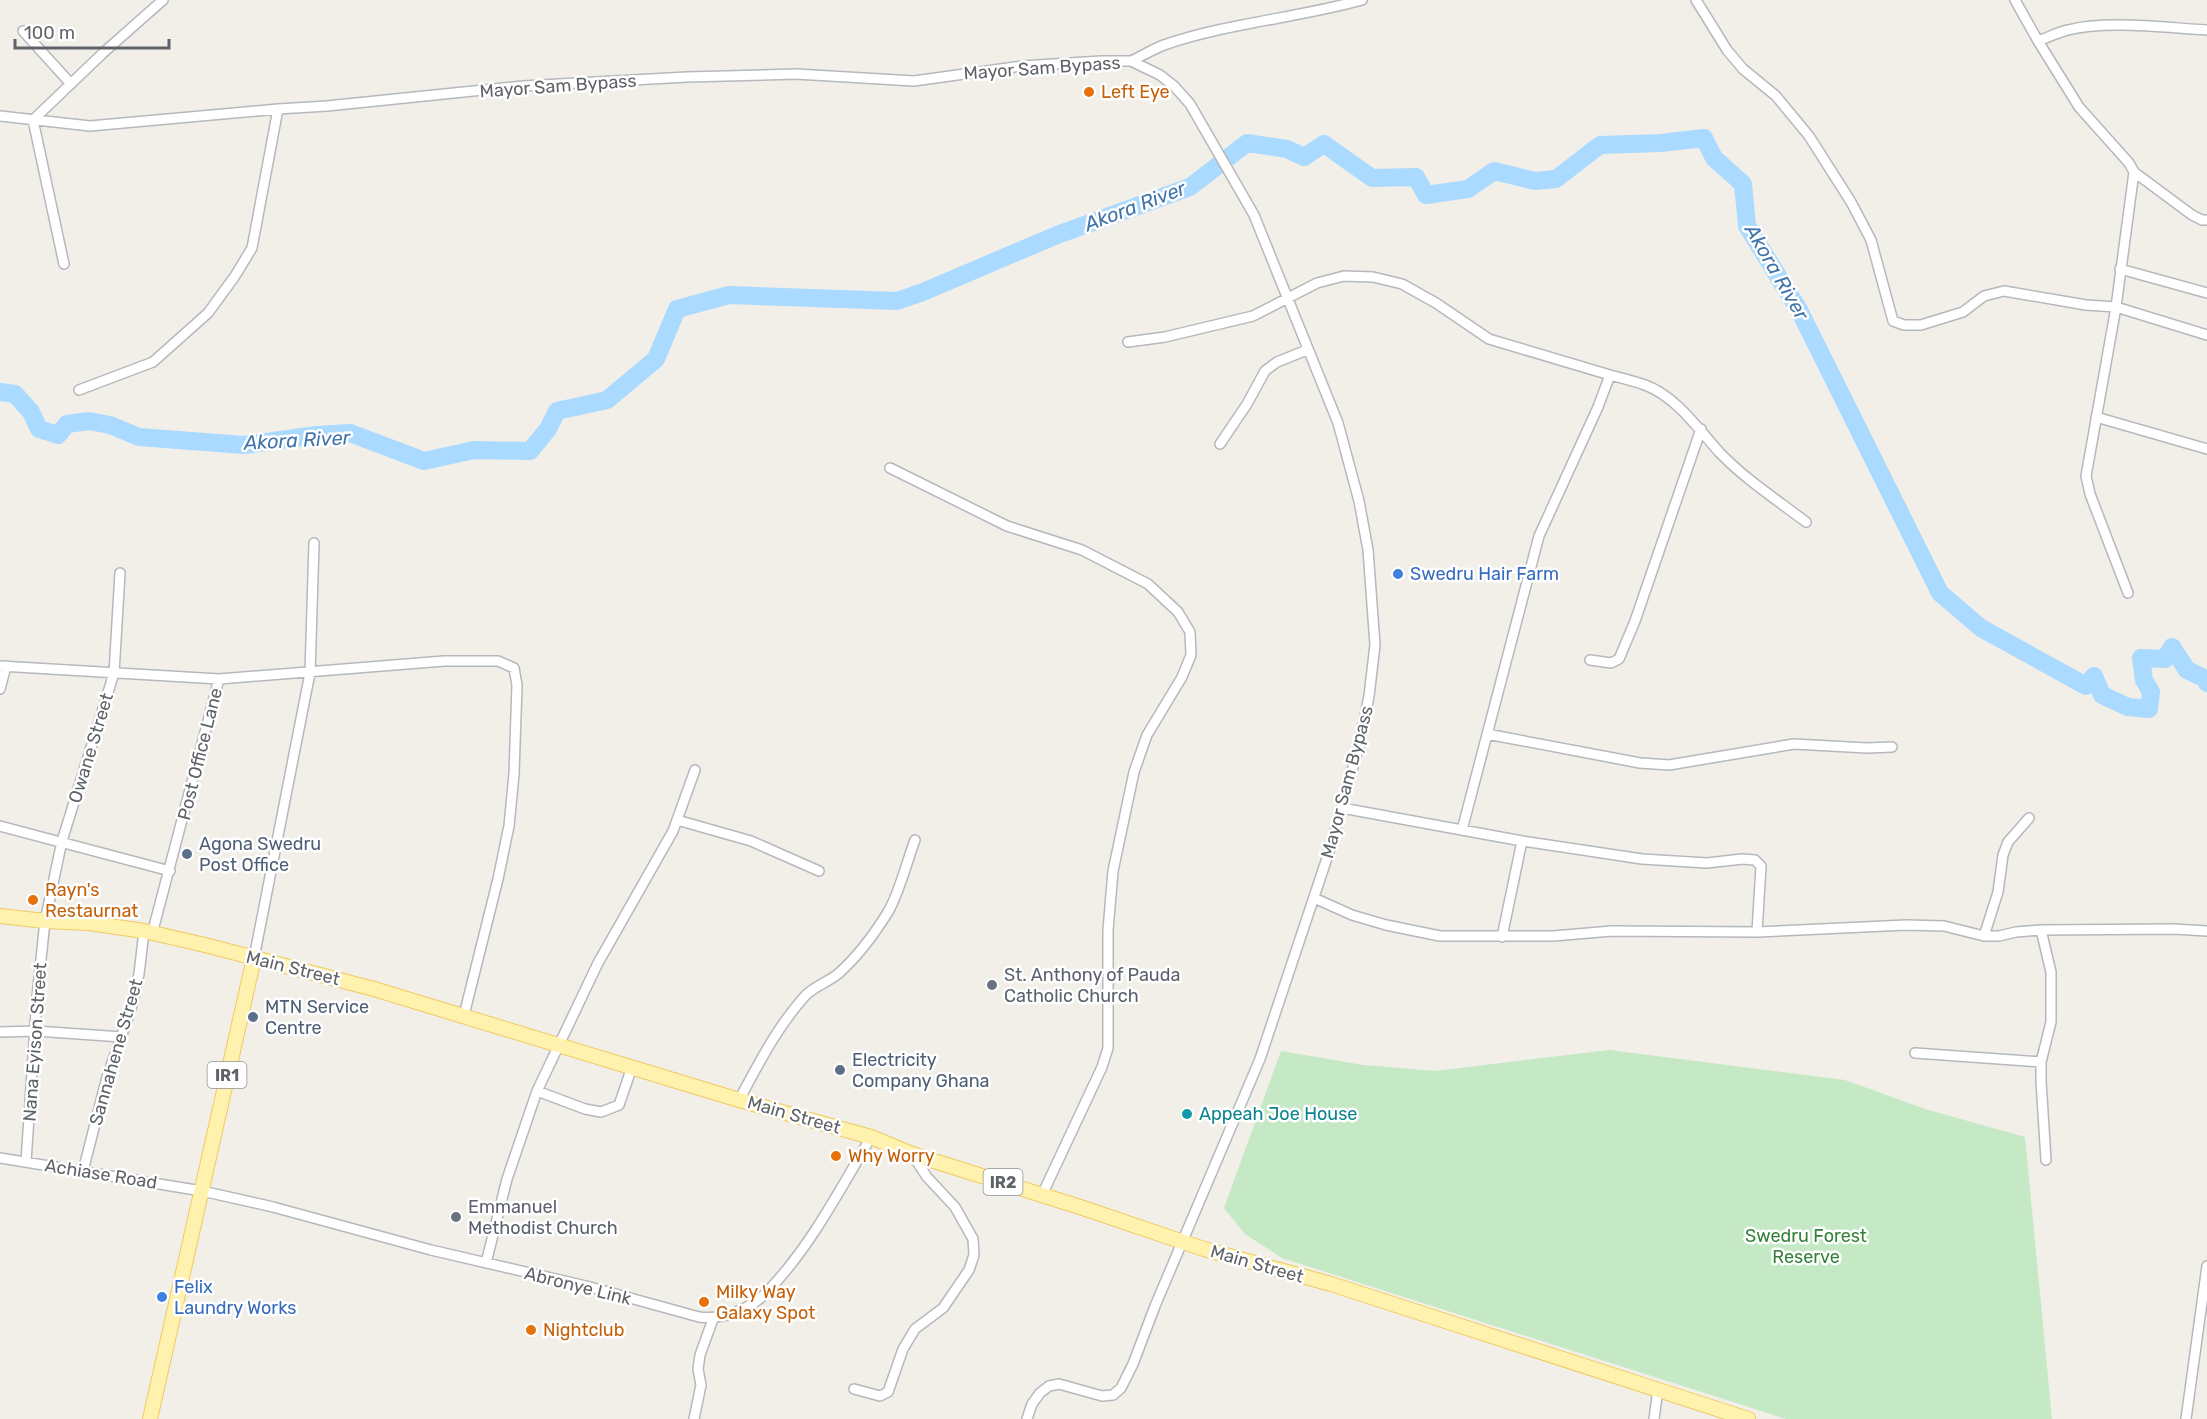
<svg xmlns="http://www.w3.org/2000/svg" width="2207" height="1419" font-family="Rubik,sans-serif">
  <style>
    .green { fill: #c5e8c5 }
    .lines { fill: none; stroke-linecap: round; stroke-linejoin: round }
    .river { stroke: #aadaff; stroke-width: 18 }
    .street-casing { stroke: #b5b8bc; stroke-width: 12 }
    .primary-casing { stroke: #f2c960; stroke-width: 16 }
    .street { stroke: #fff; stroke-width: 9 }
    .primary { stroke: #fff2af; stroke-width: 14 }
    .food-dot { fill: #e8710a; stroke: #fff; stroke-width: 2 }
    .shop-dot { fill: #3f7fe0; stroke: #fff; stroke-width: 2 }
    .service-dot { fill: #5c6f8a; stroke: #fff; stroke-width: 2 }
    .worship-dot { fill: #6b7280; stroke: #fff; stroke-width: 2 }
    .culture-dot { fill: #0f9aa8; stroke: #fff; stroke-width: 2 }
    .labels { text-anchor: middle; dominant-baseline: central; stroke-width: 5; stroke-linejoin: round; paint-order: stroke }
    .shield { fill: #fff; stroke: #8f9295; stroke-width: 1.5 }
    .shield-label { font-size: 16px; font-weight: bold; fill: #5f6368 }
    .street-label { font-size: 18px; fill: #5f6368; stroke: #fff }
    .food-label { font-size: 18px; fill: #c56008; stroke: #fff; text-anchor: start }
    .shop-label { font-size: 18px; fill: #366cbe; stroke: #fff; text-anchor: start }
    .service-label { font-size: 18px; fill: #4e5e75; stroke: #fff; text-anchor: start }
    .worship-label { font-size: 18px; fill: #5b616d; stroke: #fff; text-anchor: start }
    .culture-label { font-size: 18px; fill: #0d838f; stroke: #fff; text-anchor: start }
    .park-label { font-size: 18px; fill: #348238; stroke: #fff }
    .water-label { font-size: 20px; font-style: italic; fill: #4174aa; stroke: #fff }
  </style>
  <rect width="100%" height="100%" fill="#f1efe8"/>
  <path class="green" d="M1609,1050L1845,1080L1925,1109L2025,1137L2052,1419H1786L1282,1258L1245,1234L1224,1208L1281,1051L1363,1065L1435,1071Z"/>
  <g class="lines">
    <path class="river" d="M0,392L15,394L31,412L39,429L58,435L67,424L89,421L110,425L139,437L244,445L317,435L350,433L424,461L474,450L530,451L548,429L557,411L607,400L656,359L677,309L729,295L897,301L923,292L1057,235L1190,187L1247,143L1287,149L1304,157L1324,144L1372,178L1416,177L1426,195L1468,189L1494,171L1535,181L1556,179L1600,145L1661,143L1704,138L1714,158L1743,184L1747,226L1799,310L1940,593L1981,628L2086,686L2094,676L2102,695L2128,707L2149,709L2151,692L2144,680L2141,658L2165,659L2172,647L2187,670L2206,679L2207,683"/>
    <g class="street-casing">
      <path id="street" d="M1696,0L1727,50L1743,69L1776,96L1809,136L1851,202L1871,240L1893,321L1904,325H1921L1963,312L1984,296L2004,291L2086,305L2116,307L2207,335
        M2015,0L2038,41L2079,107L2129,163L2134,172L2116,307L2086,476L2090,494L2128,593
        M23,31L71,84
        M2038,41C2047,38 2058,32 2068,30C2107,20 2167,28 2207,30
        M1131,61C1142,56 1153,49 1164,45C1228,23 1297,18 1362,0
        M0,116L90,126L278,109L327,106L523,86L687,77L796,74L914,81L1022,66L1101,61H1131L1160,75L1174,86L1190,104L1254,215L1338,423L1359,501L1368,550L1375,645L1369,696L1359,746L1329,852L1260,1059L1155,1306L1133,1364L1121,1388L1113,1395L1102,1396L1059,1384L1049,1386L1040,1393L1032,1404L1027,1419
        M2134,172L2192,215L2202,220H2207
        M64,264L33,120L103,53L163,0
        M2120,269L2207,293
        M1128,342L1165,337L1253,316L1317,283L1344,276L1373,277L1402,284L1436,303L1489,339L1610,375L1598,407L1539,536L1462,830
        M1610,375C1621,378 1634,381 1645,385C1677,397 1698,429 1720,453C1745,479 1777,500 1806,522
        M79,390L153,362L208,313L235,276L252,248L278,109
        M2096,417L2207,449
        M1220,444L1247,404L1265,371L1277,362L1307,350
        M890,468L1007,526L1082,550L1148,584L1178,612L1190,632L1191,655L1182,677L1147,735L1134,772L1113,871L1108,930V1048L1102,1067L1042,1195
        M1590,660L1611,663L1619,659L1635,621L1701,429
        M0,666L219,679L444,661H498L514,668L517,685L514,774L509,826L498,879L464,1015
        M0,689L6,666
        M1487,734L1640,763L1669,765L1794,744L1867,748L1892,747
        M1342,808L1522,841L1642,859L1707,863L1742,859L1755,860L1761,866L1757,932
        M677,820L751,841L819,871
        M0,826L170,871
        M1314,898L1352,915L1386,925L1440,936H1553L1612,931L1757,932L1906,925L1944,926L1984,936H1999L2016,932L2041,930L2174,929L2207,931
        M2041,930L2051,972V1022L2041,1062V1081L2046,1160
        M152,934L219,679
        M1984,936L1998,892L2003,855L2008,842L2029,818
        M1502,937L1522,841
        M254,958L310,673L314,543
        M0,1032L36,1031L122,1037
        M1915,1053L2041,1062
        M537,1091L585,1109L601,1112L619,1105L632,1067
        M739,1100C759,1063 777,1027 805,996C814,986 829,982 839,973C857,957 875,933 888,912C899,894 907,861 915,840
        M0,1158L202,1191L273,1207L431,1250L590,1287L699,1317C722,1320 749,1310 766,1293C809,1249 840,1190 871,1137
        M26,1162L37,997L45,921L62,841L114,673L120,573
        M83,1171L107,1077L131,1009L139,974L144,931
        M486,1263L507,1179L537,1091L598,963L673,831L695,770
        M854,1389L880,1396L888,1392L903,1349L915,1329L943,1308L969,1270L974,1255L973,1239L955,1207L927,1177L912,1154
        M694,1419L701,1385L698,1369L700,1355L713,1319
        M1654,1419L1658,1389
        M2186,1419L2207,1266"/>
    </g>
    <g class="primary-casing">
      <path id="primary" d="M0,916L45,921L89,923L144,931L205,945L374,989L739,1100L871,1137L912,1154L1080,1207L1204,1249L1331,1284L1748,1419
        M150,1419L254,958"/>
    </g>
    <use href="#street" class="street"/>
    <use href="#primary" class="primary"/>
  </g>
  <g class="food-dot">
    <circle cx="1089" cy="92" r="6"/>
    <circle cx="33" cy="900" r="6"/>
    <circle cx="836" cy="1156" r="6"/>
    <circle cx="704" cy="1302" r="6"/>
    <circle cx="531" cy="1330" r="6"/>
  </g>
  <g class="shop-dot">
    <circle cx="1398" cy="574" r="6"/>
    <circle cx="162" cy="1297" r="6"/>
  </g>
  <g class="service-dot">
    <circle cx="187" cy="854" r="6"/>
    <circle cx="253" cy="1017" r="6"/>
    <circle cx="840" cy="1070" r="6"/>
  </g>
  <g class="worship-dot">
    <circle cx="992" cy="985" r="6"/>
    <circle cx="456" cy="1217" r="6"/>
  </g>
  <circle class="culture-dot" cx="1187" cy="1114" r="6"/>
  <g class="labels">
    <g class="shield">
      <rect x="207.5" y="1062" width="39" height="26" rx="4.5"/>
      <rect x="983.5" y="1169" width="39" height="26" rx="4.5"/>
    </g>
    <g class="shield-label">
      <text x="227" y="1075">IR1</text>
      <text x="1003" y="1182">IR2</text>
    </g>
    <g class="street-label">
      <text transform="translate(1042 68) rotate(-4)">Mayor Sam Bypass</text>
      <text transform="translate(558 86) rotate(-4)">Mayor Sam Bypass</text>
      <text transform="translate(91 748) rotate(-73)">Owane Street</text>
      <text transform="translate(200 754) rotate(-76)">Post Office Lane</text>
      <text transform="translate(1347 782) rotate(-75)">Mayor Sam Bypass</text>
      <text transform="translate(293 968) rotate(14)">Main Street</text>
      <text transform="translate(35 1042) rotate(-86)">Nana Eyison Street</text>
      <text transform="translate(116 1052) rotate(-74)">Sannahene Street</text>
      <text transform="translate(794 1115) rotate(16)">Main Street</text>
      <text transform="translate(101 1174) rotate(9)">Achiase Road</text>
      <text transform="translate(1257 1264) rotate(16)">Main Street</text>
      <text transform="translate(578 1286) rotate(14)">Abronye Link</text>
    </g>
    <g class="food-label">
      <text x="1101" y="92">Left Eye</text>
      <text x="45" y="890">Rayn's<tspan x="45" dy="21">Restaurnat</tspan></text>
      <text x="848" y="1156">Why Worry</text>
      <text x="716" y="1292">Milky Way<tspan x="716" dy="21">Galaxy Spot</tspan></text>
      <text x="543" y="1330">Nightclub</text>
    </g>
    <g class="shop-label">
      <text x="1410" y="574">Swedru Hair Farm</text>
      <text x="174" y="1287">Felix<tspan x="174" dy="21">Laundry Works</tspan></text>
    </g>
    <g class="service-label">
      <text x="199" y="844">Agona Swedru<tspan x="199" dy="21">Post Office</tspan></text>
      <text x="265" y="1007">MTN Service<tspan x="265" dy="21">Centre</tspan></text>
      <text x="852" y="1060">Electricity<tspan x="852" dy="21">Company Ghana</tspan></text>
    </g>
    <g class="worship-label">
      <text x="1004" y="975">St. Anthony of Pauda<tspan x="1004" dy="21">Catholic Church</tspan></text>
      <text x="468" y="1207">Emmanuel<tspan x="468" dy="21">Methodist Church</tspan></text>
    </g>
    <g class="culture-label">
      <text x="1199" y="1114">Appeah Joe House</text>
    </g>
    <g class="park-label">
      <text x="1806" y="1236">Swedru Forest<tspan x="1806" dy="21">Reserve</tspan></text>
    </g>
    <g class="water-label">
      <text transform="translate(1135 206) rotate(-21)">Akora River</text>
      <text transform="translate(1777 272) rotate(60)">Akora River</text>
      <text transform="translate(297 440) rotate(-3)">Akora River</text>
    </g>
  </g>
  <path d="M15 39v9h154v-9" fill="none" stroke="#5f6368" stroke-width="3"/>
  <text x="24" y="39" font-size="18" fill="#5f6368" stroke="#ffffff" stroke-width="4.5" paint-order="stroke">100 m</text>
</svg>
